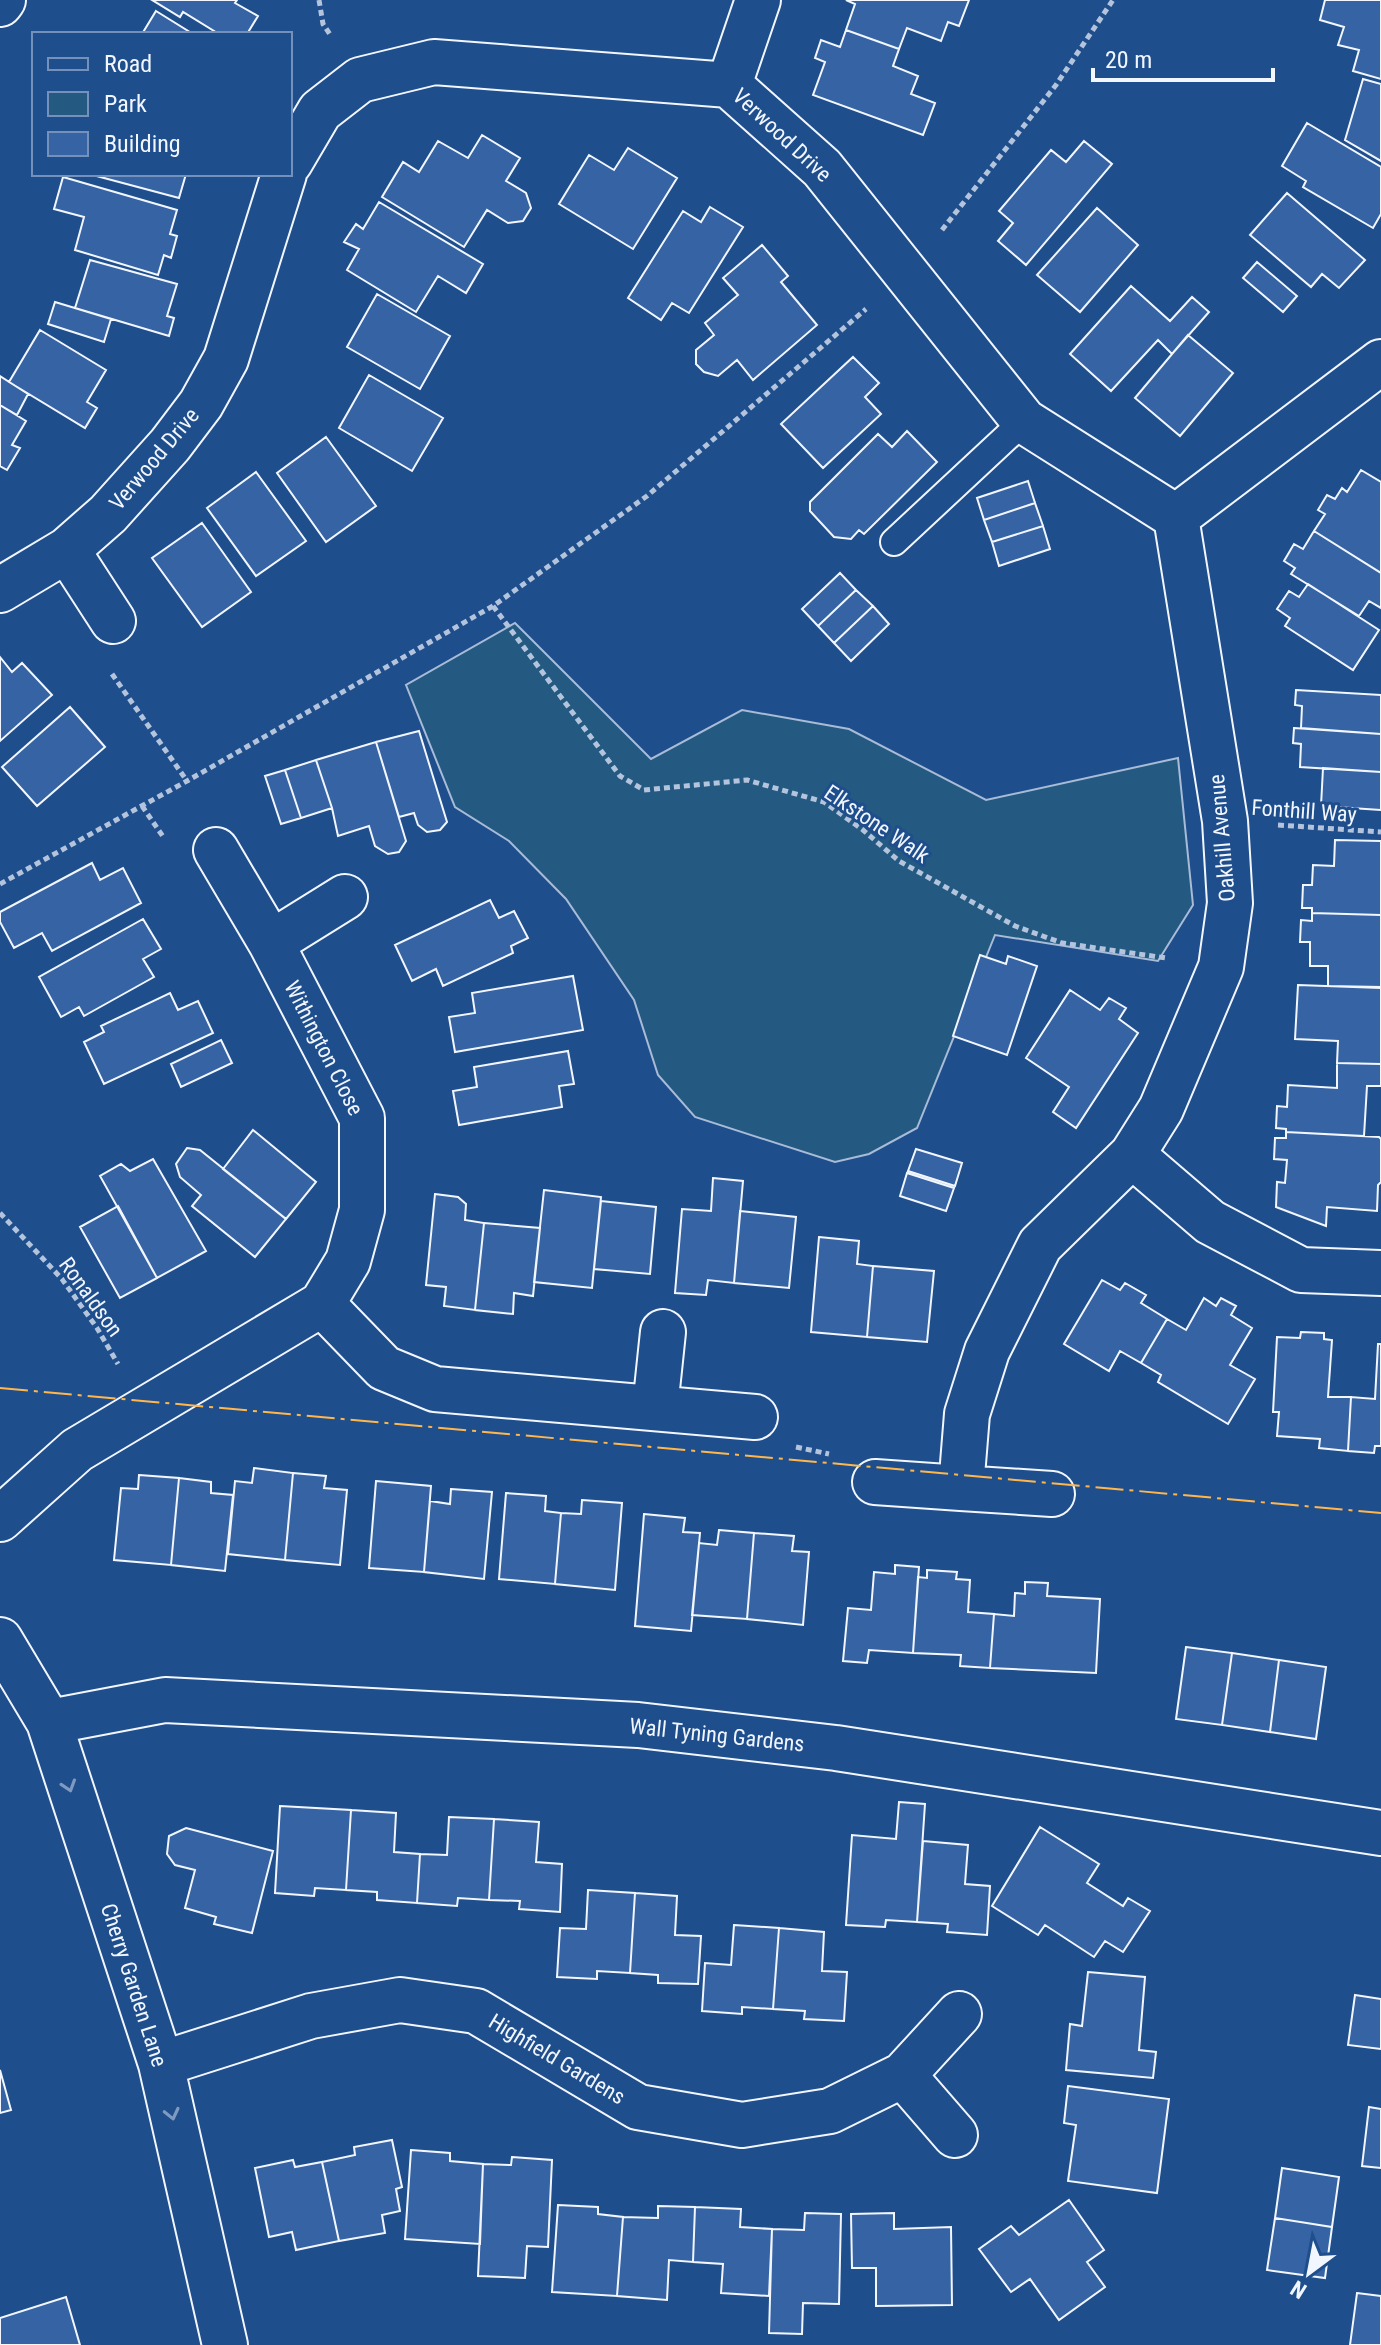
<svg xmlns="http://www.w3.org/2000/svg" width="1381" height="2345" font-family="'Roboto Condensed',sans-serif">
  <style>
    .green { fill: #245a82; stroke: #a8bbd7; stroke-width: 2 }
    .building { fill: #3563a3; stroke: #f2f6ff; stroke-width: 2 }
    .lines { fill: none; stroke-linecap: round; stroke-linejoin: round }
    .service-casing { stroke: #f2f6ff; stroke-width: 30 }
    .minor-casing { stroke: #f2f6ff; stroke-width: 48 }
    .primary-casing { stroke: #f2f6ff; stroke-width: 48 }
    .path { stroke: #b3c4dc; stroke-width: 5; stroke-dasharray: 6 4; stroke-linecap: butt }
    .service { stroke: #1f4e8c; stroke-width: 26 }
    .minor { stroke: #1f4e8c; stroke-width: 44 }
    .primary { stroke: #1f4e8c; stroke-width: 44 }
    .power { stroke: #ffb74d; stroke-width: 2; stroke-dasharray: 28 6 4 6; stroke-linecap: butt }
    .oneway { stroke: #7e9ac0 }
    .labels { text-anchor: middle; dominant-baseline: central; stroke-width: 6; stroke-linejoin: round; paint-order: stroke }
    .street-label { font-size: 22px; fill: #f2f6ff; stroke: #1f4e8c }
  </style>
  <rect width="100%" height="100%" fill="#1f4e8c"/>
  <path class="green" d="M515,623L651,759L742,710L849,729L986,800L1178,758L1193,905L1158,961L995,935L917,1128L869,1154L835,1162L695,1117L658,1075L634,1000L566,899L509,841L455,807L406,685Z"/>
  <path class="building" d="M152,0H237L235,3L258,16L247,34H219L183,12L180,17Z
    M846,0H969L959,26L948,22L941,41L907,28L899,49L846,30L855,4Z
    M1325,0H1381V79L1353,71L1359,50L1338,45L1344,27L1320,20Z
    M156,11L193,34H142Z
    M846,30L899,49L893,66L918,76L911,94L935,103L923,135L813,95L825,62L815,58L821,40L840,47Z
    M1363,79L1381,84V161L1345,140Z
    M1307,123L1381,167V214L1373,228L1303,187L1306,181L1282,166Z
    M482,135L520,158L506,181L526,193L531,208L523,221L508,223L487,210L464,247L382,197L403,162L419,172L438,141L468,158Z
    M1084,141L1112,164L1026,265L998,241L1013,223L999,211L1051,150L1066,162Z
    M628,148L677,178L633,249L559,204L589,155L614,170Z
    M89,174H186L179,198Z
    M63,177L177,210L170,234L177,236L171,258L164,255L158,275L75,250L84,217L54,209Z
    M1287,193L1365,260L1339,288L1322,274L1311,287L1250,235Z
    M379,202L483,264L466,293L438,276L416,312L347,270L359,249L344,242L356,224L363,229Z
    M710,207L743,227L689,313L672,303L661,320L628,298L683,211L701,222Z
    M1097,208L1138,245L1080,312L1037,275Z
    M762,245L788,276L781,282L817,325L753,380L737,360L718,376L704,372L696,364V350L714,335L705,323L738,295L723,278Z
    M90,260L177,284L167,316L174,318L169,336L75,308Z
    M1257,262L1297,296L1283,312L1243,278Z
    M1131,286L1170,321L1192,297L1209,312L1172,354L1158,340L1111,391L1070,354Z
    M377,294L450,336L420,389L347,347Z
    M55,302L111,319L104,342L48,324Z
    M40,330L106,370L87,402L97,408L85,428L9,382Z
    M1188,335L1233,373L1180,436L1135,398Z
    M853,357L879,383L865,397L881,414L823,468L781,424Z
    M369,375L443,418L412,471L339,428Z
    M0,376L28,394L17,415L0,405Z
    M0,405L26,421L12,445L20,448L7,470L0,466Z
    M907,431L937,462L864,534L859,530L851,539L834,537L810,511V502L878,434L892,447Z
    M326,437L376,506L326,542L277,473Z
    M1361,470L1381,482V573L1314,531L1325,514L1318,510L1327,495L1335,499L1342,488L1347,492Z
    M256,472L306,541L256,576L207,508Z
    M1028,481L1035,503L984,520L977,498Z
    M1035,503L1043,526L992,542L984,520Z
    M202,523L251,592L202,627L152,558Z
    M1043,526L1050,549L999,566L992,542Z
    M1314,531L1381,573V608L1369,601L1359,616L1291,574L1295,568L1284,561L1294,544L1303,549Z
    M840,573L856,590L818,626L802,609Z
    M1308,584L1379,630L1353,670L1285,626L1290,618L1277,609L1289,591L1299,597Z
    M856,590L873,606L834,643L818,626Z
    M873,606L889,624L851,661L834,643Z
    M0,657L12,672L22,663L52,695L0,741Z
    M1296,690L1381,695V734L1301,728L1302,706L1295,705Z
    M70,707L105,747L37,806L2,767Z
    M1294,728L1381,734V772L1300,767L1301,744L1293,743Z
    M419,731L447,822L440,830L427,832L418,825L414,813L399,817L376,742Z
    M376,742L406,841L399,852L388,854L375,846L369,826L338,836L332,808L316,760Z
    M316,760L332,808L301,818L285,770Z
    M1323,768L1381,772V810L1321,806Z
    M285,770L301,818L281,824L265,776Z
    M1335,840L1381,841V915L1312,913V908H1302L1303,885H1312L1313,865L1334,866Z
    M92,863L100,880L123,868L141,903L52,951L42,933L14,948L0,922V912Z
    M490,900L499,918L514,911L528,938L511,946L513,953L443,986L436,969L412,981L395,945Z
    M1312,913L1381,915V987L1328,986V966H1310V942H1300L1301,920L1312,921Z
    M143,919L161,949L143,959L154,977L84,1016L79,1007L61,1017L39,977Z
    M980,955L1006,964L1008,956L1037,966L1007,1055L953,1036Z
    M573,976L583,1030L455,1052L449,1017L475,1013L472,993Z
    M1298,985L1381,988V1064L1337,1063L1338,1041L1295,1039Z
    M1070,990L1100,1010L1109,998L1126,1008L1119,1019L1138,1033L1076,1128L1053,1112L1069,1087L1026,1058Z
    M170,993L178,1010L198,1001L213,1033L104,1084L84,1042L104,1032L101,1026Z
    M221,1040L232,1063L181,1087L171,1064Z
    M568,1051L574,1084L559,1086L562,1107L459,1125L453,1091L477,1087L474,1067Z
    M1337,1063L1381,1064V1086H1367L1364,1136L1286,1132V1129L1276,1128L1277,1106L1287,1107L1288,1085L1337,1088Z
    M253,1130L316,1182L286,1219L223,1169Z
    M1286,1132L1379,1137L1381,1139V1182L1378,1185L1377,1211L1327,1207L1326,1226L1276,1207L1277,1182L1285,1183L1287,1160L1274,1159L1275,1138H1286Z
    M187,1148L200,1150L286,1219L255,1257L192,1206L201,1195L180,1177L176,1164Z
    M916,1149L962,1163L955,1186L908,1171Z
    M153,1159L206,1251L157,1278L100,1176L121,1164L130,1171Z
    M907,1173L954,1188L946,1211L900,1196Z
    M713,1178L743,1181L734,1283L708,1280L706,1295L675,1293L682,1209L711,1211Z
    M544,1190L601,1197L592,1288L534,1282Z
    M435,1194L458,1197L466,1204L465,1220L484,1223L475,1310L444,1306L446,1287L426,1285Z
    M601,1201L656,1207L650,1274L594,1269Z
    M118,1206L157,1278L120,1298L80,1227Z
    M740,1211L796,1217L789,1288L734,1283Z
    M484,1223L540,1228L533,1296L514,1293L513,1314L475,1310Z
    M819,1237L859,1241L857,1264L873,1266L867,1337L811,1332Z
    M873,1266L934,1271L927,1342L867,1337Z
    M1102,1280L1120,1290L1125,1283L1146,1295L1141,1303L1167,1319L1141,1363L1120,1351L1109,1371L1064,1344Z
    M1204,1298L1216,1306L1221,1298L1236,1306L1231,1315L1252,1328L1230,1365L1255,1379L1228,1424L1158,1382L1161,1375L1141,1363L1167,1319L1186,1330Z
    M1301,1332L1324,1333V1339L1332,1340L1328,1397H1351L1348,1451L1319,1448L1320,1439L1277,1436L1279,1412H1273L1277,1337L1300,1338Z
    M1378,1344H1381V1446H1375L1374,1453L1348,1451L1351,1397L1375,1399Z
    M254,1468L293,1473L285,1560L228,1554L235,1481L252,1483Z
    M293,1473L326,1476L324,1488L347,1490L340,1565L285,1560Z
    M139,1475L179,1478L171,1565L114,1560L121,1488L138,1489Z
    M179,1478L211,1482V1493L233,1495L225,1571L171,1565Z
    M376,1481L431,1486L424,1572L369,1568Z
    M451,1489L492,1492L484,1579L424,1572L430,1501L450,1504Z
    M506,1493L546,1496L545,1511L561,1513L555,1584L499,1579Z
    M582,1500L622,1503L615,1590L555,1584L561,1513L581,1514Z
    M644,1514L685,1518L683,1532L700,1533L691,1631L635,1626Z
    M719,1530L754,1533L747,1619L692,1615L699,1543L717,1545Z
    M754,1533L794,1536L792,1551L809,1552L803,1625L747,1619Z
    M895,1565L919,1567L913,1653L869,1650L867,1663L843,1661L848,1608L871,1610L874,1572L895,1574Z
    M927,1570L957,1572L956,1579L970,1580L968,1612L994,1614L990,1668L960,1666L961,1655L913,1653L918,1577L927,1578Z
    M1025,1582L1048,1583L1047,1596L1100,1599L1096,1673L990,1668L994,1614L1014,1616L1015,1593L1025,1594Z
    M1186,1647L1232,1653L1222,1725L1176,1719Z
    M1232,1653L1279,1660L1270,1732L1222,1725Z
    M1279,1660L1326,1667L1316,1739L1270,1732Z
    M899,1802L925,1804L917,1922L886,1920L885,1927L846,1925L852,1835L896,1839Z
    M280,1806L351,1810L346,1890L315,1888L314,1896L275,1893Z
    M351,1810L396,1813L394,1852L420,1854L417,1903L377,1900V1892L346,1890Z
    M449,1817L494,1819L489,1900L458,1898L457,1906L417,1903L420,1854L447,1855Z
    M494,1819L539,1822L536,1862L562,1864L560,1912L519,1909L520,1901L489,1900Z
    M1040,1827L1099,1864L1087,1883L1123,1906L1128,1898L1150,1911L1123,1952L1105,1941L1094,1957L1045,1925L1038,1935L992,1906Z
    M186,1828L273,1851L252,1933L214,1924L216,1917L185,1908L195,1870L175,1865L167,1854L169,1836Z
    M923,1841L968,1845L965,1884L990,1886L987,1935L947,1932L948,1924L917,1922Z
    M588,1890L635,1893L630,1973L597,1971V1979L557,1977L560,1928L586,1929Z
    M635,1893L677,1896L675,1935L701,1936L698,1984L658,1983V1975L630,1973Z
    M734,1925L779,1928L773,2009L742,2007V2014L702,2011L705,1963L731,1965Z
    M779,1928L824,1932L822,1971L847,1972L844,2021L804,2019L805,2011L773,2009Z
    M1088,1972L1145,1977L1139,2050L1156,2052L1153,2078L1066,2070L1070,2024L1082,2026Z
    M1355,1995L1381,1999V2049L1348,2045Z
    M0,2070L11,2110L0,2113Z
    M1068,2086L1169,2099L1157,2193L1068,2181L1076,2125L1064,2123Z
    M1369,2107L1381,2109V2168L1362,2166Z
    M392,2140L402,2187L396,2189L400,2211L382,2215L385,2233L339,2241L322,2162L355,2155L354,2147Z
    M411,2150L450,2153V2161L483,2164L480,2244L405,2239Z
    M512,2157L552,2160L548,2247L527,2246L525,2278L478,2276L483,2164L511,2165Z
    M293,2160L295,2167L322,2162L339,2241L296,2250L292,2232L269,2237L255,2168Z
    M1282,2168L1339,2177L1332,2227L1275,2218Z
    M1069,2200L1104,2250L1087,2262L1105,2287L1059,2320L1030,2279L1011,2292L979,2249L1011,2226L1019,2235Z
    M558,2205L598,2207V2214L623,2217L617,2296L552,2292Z
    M658,2206L695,2207L693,2262L669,2260L667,2300L617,2296L623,2217L658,2218Z
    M695,2207L741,2209L740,2227L772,2229L769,2296L721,2293L723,2264L693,2262Z
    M805,2213L841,2214L839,2304L803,2303L802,2334L769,2333L772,2229L804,2230Z
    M894,2213V2229L951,2227L952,2305L876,2306V2268H852L851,2214Z
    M1275,2218L1332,2227L1325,2278L1267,2270Z
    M1357,2293L1381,2296V2345H1350Z
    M66,2297L80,2345H0V2318Z"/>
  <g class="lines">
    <g class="service-casing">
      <path id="service" d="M894,542L1024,421"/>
    </g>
    <g class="minor-casing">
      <path id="minor" d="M729,85L758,0
        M290,162L320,111L360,80L434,62L729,85L822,168L1024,421L1176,517
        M67,550L113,621
        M0,590L67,550L108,514L170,445L201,404L226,359L284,174
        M216,850L271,943L362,1118V1210L348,1261L322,1304
        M271,943L345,897
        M1132,1155L1210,1222L1301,1270L1381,1273
        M655,1408L663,1332
        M875,1482L961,1488L967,1414L987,1351L1040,1245L1132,1155L1161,1109L1221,967L1230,903L1225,821L1176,517L1381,362
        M961,1488L1052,1494
        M0,1519L77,1450L322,1304L384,1368L435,1389L755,1417
        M0,1640L49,1722L161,2064L225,2345
        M49,1722L165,1700L638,1725L836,1748L1381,1833
        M161,2064L311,2016L400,2000L476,2011L638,2107L742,2125L830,2111L903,2075L959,2014
        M903,2075L955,2135"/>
    </g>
    <g class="primary-casing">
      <path id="primary" d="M0,4L3,0"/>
    </g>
    <path class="path" d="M319,0L323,24L331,36
      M942,230L1056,85L1113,0
      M493,606L620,776L644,790L747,780L824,802L863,830L899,861L1015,926L1062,943L1166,958
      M112,674L187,781
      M142,806L164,838
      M1278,825L1381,832
      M0,884L187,781L493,606L647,496L866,309
      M0,1213L62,1279L97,1328L118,1364
      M796,1447L829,1454"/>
    <use href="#service" class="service"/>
    <use href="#minor" class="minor"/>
    <use href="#primary" class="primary"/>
    <path class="power" d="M0,1388L1381,1513"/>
  </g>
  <defs><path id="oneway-chevron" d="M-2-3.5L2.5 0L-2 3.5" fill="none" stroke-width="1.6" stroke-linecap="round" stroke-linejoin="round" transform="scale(2)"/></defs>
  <g class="oneway">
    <use href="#oneway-chevron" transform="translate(69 1786) rotate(72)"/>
    <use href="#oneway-chevron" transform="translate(172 2114) rotate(77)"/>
  </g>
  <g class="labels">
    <g class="street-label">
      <text transform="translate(782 135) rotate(43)">Verwood Drive</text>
      <text transform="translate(154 459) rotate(-50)">Verwood Drive</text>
      <text transform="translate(1304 811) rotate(4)">Fonthill Way</text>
      <text transform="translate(877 824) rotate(34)">Elkstone Walk</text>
      <text transform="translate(1222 838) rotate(-95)">Oakhill Avenue</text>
      <text transform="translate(324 1048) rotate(63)">Withington Close</text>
      <text transform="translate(91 1297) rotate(54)">Ronaldson</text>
      <text transform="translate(717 1735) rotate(6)">Wall Tyning Gardens</text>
      <text transform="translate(134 1985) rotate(72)">Cherry Garden Lane</text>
      <text transform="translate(557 2059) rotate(31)">Highfield Gardens</text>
    </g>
  </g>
  <rect x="32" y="32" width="260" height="144" fill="#1f4e8c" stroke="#7391ba" stroke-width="2"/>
  <rect x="48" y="58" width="40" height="12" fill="#1f4e8c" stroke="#7391ba" stroke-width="2"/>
  <text x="104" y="72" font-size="24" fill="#f2f6ff">Road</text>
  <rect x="48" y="92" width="40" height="24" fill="#245a82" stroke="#7391ba" stroke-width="2"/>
  <text x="104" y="112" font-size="24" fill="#f2f6ff">Park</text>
  <rect x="48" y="132" width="40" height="24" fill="#3563a3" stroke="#7391ba" stroke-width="2"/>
  <text x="104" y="152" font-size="24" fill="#f2f6ff">Building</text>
  <g transform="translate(1309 2273) rotate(212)" stroke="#1f4e8c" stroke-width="6" paint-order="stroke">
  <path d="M0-6L14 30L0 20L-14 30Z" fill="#f2f6ff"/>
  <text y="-12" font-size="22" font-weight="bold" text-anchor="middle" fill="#f2f6ff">N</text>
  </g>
  <path d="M1093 68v12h180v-12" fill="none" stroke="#f2f6ff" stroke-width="4"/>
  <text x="1105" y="68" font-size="24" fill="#f2f6ff" stroke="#1f4e8c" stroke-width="6" paint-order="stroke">20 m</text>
</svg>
